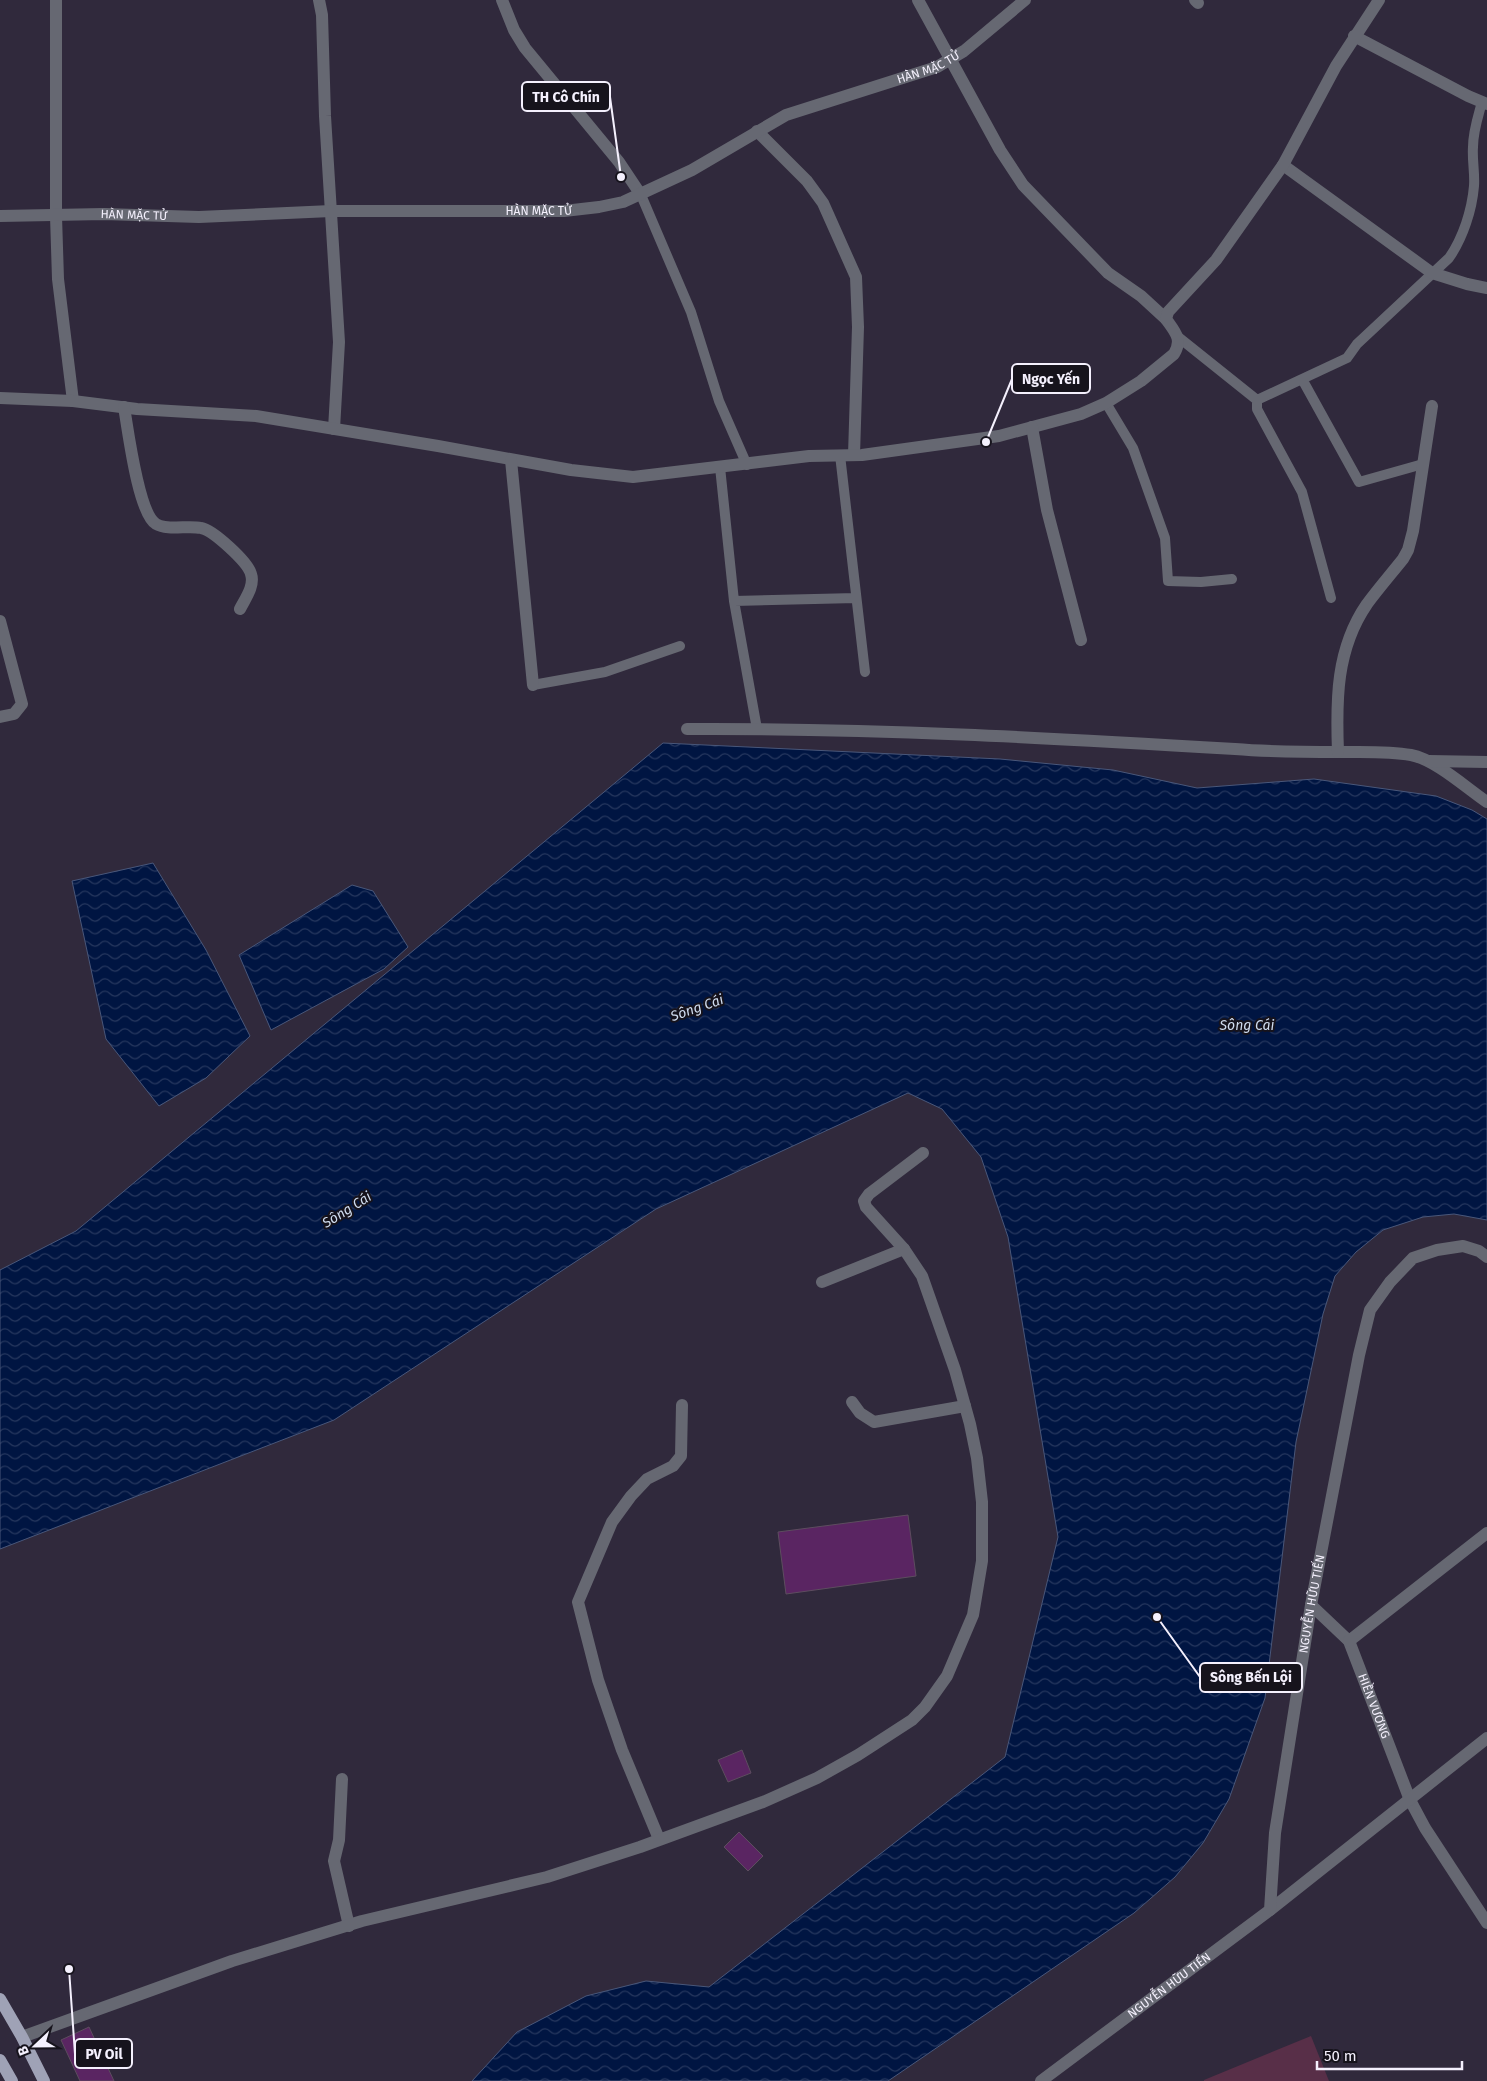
<svg xmlns="http://www.w3.org/2000/svg" width="1487" height="2081" font-family="'Fira Sans',sans-serif">
  <style>
    .pitch { fill: #582f48 }
    .water { fill: url(#water-waves); stroke: #49577a }
    .building { fill: #5a2562; stroke: #5d4d5f }
    .lines { fill: none; stroke-linecap: round; stroke-linejoin: round }
    .service { stroke: #666872; stroke-width: 10 }
    .minor { stroke: #666872; stroke-width: 12 }
    .primary { stroke: #9fa2b6; stroke-width: 12 }
    .labels { text-anchor: middle; dominant-baseline: central; stroke-width: 4; stroke-linejoin: round; paint-order: stroke }
    .street-label { font-size: 12px; fill: #f4f0fd; stroke: #16131c }
    .water-label { font-size: 14px; font-style: italic; fill: #d0dcef; stroke: #16131c }
    .leader { fill: none; stroke: #f4f0fd; stroke-width: 2 }
    .callout-dot { fill: #f4f0fd; stroke: #16131c; stroke-width: 2 }
    .callout { fill: #16131c; stroke: #f4f0fd; stroke-width: 2 }
    .callout-label { font-size: 14px; text-anchor: middle; font-weight: bold; fill: #f4f0fd }
  </style>
  <defs>
    <pattern id="water-waves" width="16" height="10" patternUnits="userSpaceOnUse" patternTransform="scale(1.25)"><rect width="16" height="10" fill="#001542"/><path d="M0 5q4-4 8 0t8 0" fill="none" stroke="#26375e"/></pattern>
  </defs>
  <rect width="100%" height="100%" fill="#30293c"/>
  <path class="pitch" d="M1311,2036L1329,2081H1204V2080Z"/>
  <path class="water" d="M663,743L1000,759L1113,770L1197,788L1314,779L1436,796L1472,810L1487,819V1220L1454,1214L1423,1217L1383,1230L1356,1252L1335,1276L1323,1314L1296,1442L1265,1698L1229,1799L1203,1843L1175,1877L1134,1913L888,2081H472L517,2032L586,1996L646,1981L709,1987L1005,1757L1058,1537L1008,1237L981,1157L942,1109L908,1093L656,1209L334,1420L0,1549V1270L76,1231Z
    M153,863L206,950L250,1036L206,1078L159,1106L106,1039L72,881Z
    M352,885L373,891L408,947L384,969L271,1030L239,955Z"/>
  <path class="building" d="M908,1515L916,1576L786,1594L778,1532Z
    M742,1750L751,1773L728,1782L718,1760Z
    M739,1832L763,1856L748,1871L724,1847Z
    M89,2027L114,2081H80L61,2040Z"/>
  <g class="lines">
    <path class="service" d="M641,195L691,312L719,401L747,465
      M1177,336L1257,400
      M1302,379L1359,482L1423,464
      M1106,403L1133,448L1165,538L1168,581L1201,582L1232,579
      M840,455L865,672
      M720,467L734,601L757,729
      M1331,598L1302,492L1257,409V400L1347,358L1357,344L1449,258C1463,238 1472,210 1474,186C1475,173 1472,160 1473,147C1473,131 1478,117 1482,102
      M734,601L856,598
      M533,685L605,672L680,646"/>
    <g class="minor">
      <path d="M56,0V216L58,279L73,401"/>
      <path d="M319,0L322,15L325,116L339,342L334,429"/>
      <path d="M502,0L514,30L525,48L619,162L641,195"/>
      <path d="M918,0L1000,150L1023,185L1108,273L1141,296L1166,319"/>
      <path d="M1195,0L1198,3"/>
      <path d="M1354,36L1468,96L1487,104"/>
      <path d="M757,131L807,181L823,203L856,277L858,327L854,455"/>
      <path d="M1283,165L1432,273L1467,284L1487,288"/>
      <path id="s1" d="M0,216L104,214L199,217L331,211H564L599,207L623,202L692,170L786,115L937,67L964,51L1025,0"/>
      <path d="M0,398L73,401L137,409L256,416L438,446L571,470L633,477L809,456L862,455L999,436L1081,414L1106,403L1141,381L1174,354C1183,339 1175,332 1166,319L1168,312L1216,260L1283,165L1336,66L1379,0"/>
      <path d="M124,407C128,429 138,513 156,524C168,531 188,525 201,528C213,530 248,562 251,574C255,586 245,599 240,609"/>
      <path d="M1032,427L1047,510L1081,640"/>
      <path d="M511,460L533,685"/>
      <path d="M0,621L22,704L14,714L0,717"/>
      <path d="M687,729C870,728 1053,738 1235,749C1270,752 1306,752 1341,752C1364,752 1389,751 1411,755C1436,760 1465,787 1487,802"/>
      <path d="M1338,752C1336,700 1336,649 1367,604C1378,589 1391,574 1403,559L1408,550L1413,531L1432,406"/>
      <path d="M1429,761L1487,762"/>
      <path d="M822,1282L904,1249"/>
      <path d="M852,1402L860,1413L874,1422L965,1406"/>
      <path id="s2" d="M1311,1605L1349,1641L1410,1800L1425,1828L1487,1923"/>
      <path d="M1349,1641L1487,1533"/>
      <path d="M342,1779L339,1840L334,1861L349,1926"/>
      <path d="M659,1839L622,1750L598,1680L578,1602L612,1522L631,1496L647,1479L673,1466L681,1456L682,1405"/>
      <path d="M1270,1910L1487,1738"/>
      <path d="M22,2037L232,1961L362,1921L547,1877L640,1847L763,1802L817,1778L858,1755L912,1720L925,1707L947,1676L973,1615L982,1561V1502L977,1458L970,1424L955,1370L922,1276L904,1249L866,1207L864,1201L869,1194L923,1153"/>
      <path id="s3" d="M1041,2081L1270,1910L1275,1833L1311,1605L1359,1355L1370,1310L1390,1282L1413,1258L1437,1250L1463,1246L1479,1251L1487,1257"/>
    </g>
    <path class="primary" d="M0,1999L22,2037L44,2081
      M0,2060L12,2081"/>
  </g>
  <g class="labels">
    <g class="street-label">
      <text stroke="none"><textPath href="#s1" startOffset="959">HÀN MẶC TỬ</textPath></text>
      <text stroke="none"><textPath href="#s1" startOffset="539">HÀN MẶC TỬ</textPath></text>
      <text stroke="none"><textPath href="#s1" startOffset="134">HÀN MẶC TỬ</textPath></text>
      <text stroke="none"><textPath href="#s3" startOffset="595">NGUYỄN HỮU TIẾN</textPath></text>
      <text stroke="none"><textPath href="#s2" startOffset="122">HIỀN VƯƠNG</textPath></text>
      <text stroke="none"><textPath href="#s3" startOffset="160">NGUYỄN HỮU TIẾN</textPath></text>
    </g>
    <g class="water-label">
      <text transform="translate(697 1008) rotate(-19)">Sông Cái</text>
      <text x="1247" y="1025">Sông Cái</text>
      <text transform="translate(347 1210) rotate(-32)">Sông Cái</text>
    </g>
  </g>
  <path class="leader" d="M621 177L610 97M986 442L1012 379M1157 1617L1200 1677M69 1969L75 2054"/>
  <g class="callout-dot">
    <circle cx="621" cy="177" r="5"/>
    <circle cx="986" cy="442" r="5"/>
    <circle cx="1157" cy="1617" r="5"/>
    <circle cx="69" cy="1969" r="5"/>
  </g>
  <g class="callout">
    <rect x="522" y="82" width="88" height="29" rx="5"/>
    <rect x="1012" y="364" width="78" height="29" rx="5"/>
    <rect x="1200" y="1663" width="102" height="29" rx="5"/>
    <rect x="75" y="2039" width="57" height="29" rx="5"/>
  </g>
  <g class="callout-label">
    <text x="566" y="102">TH Cô Chín</text>
    <text x="1051" y="384">Ngọc Yến</text>
    <text x="1251" y="1682">Sông Bến Lội</text>
    <text x="104" y="2059">PV Oil</text>
  </g>
  <g transform="translate(35 2046) rotate(248)" stroke="#16131c" stroke-width="4" paint-order="stroke">
  <path d="M0-4L9 19L0 12L-9 19Z" fill="#f4f0fd"/>
  <text y="-8" font-size="14" font-weight="bold" text-anchor="middle" fill="#f4f0fd">B</text>
  </g>
  <path d="M1317 2061v8h145v-8" fill="none" stroke="#f4f0fd" stroke-width="2.5"/>
  <text x="1324" y="2061" font-size="15" fill="#f4f0fd" stroke="#16131c" stroke-width="4" paint-order="stroke">50 m</text>
</svg>
